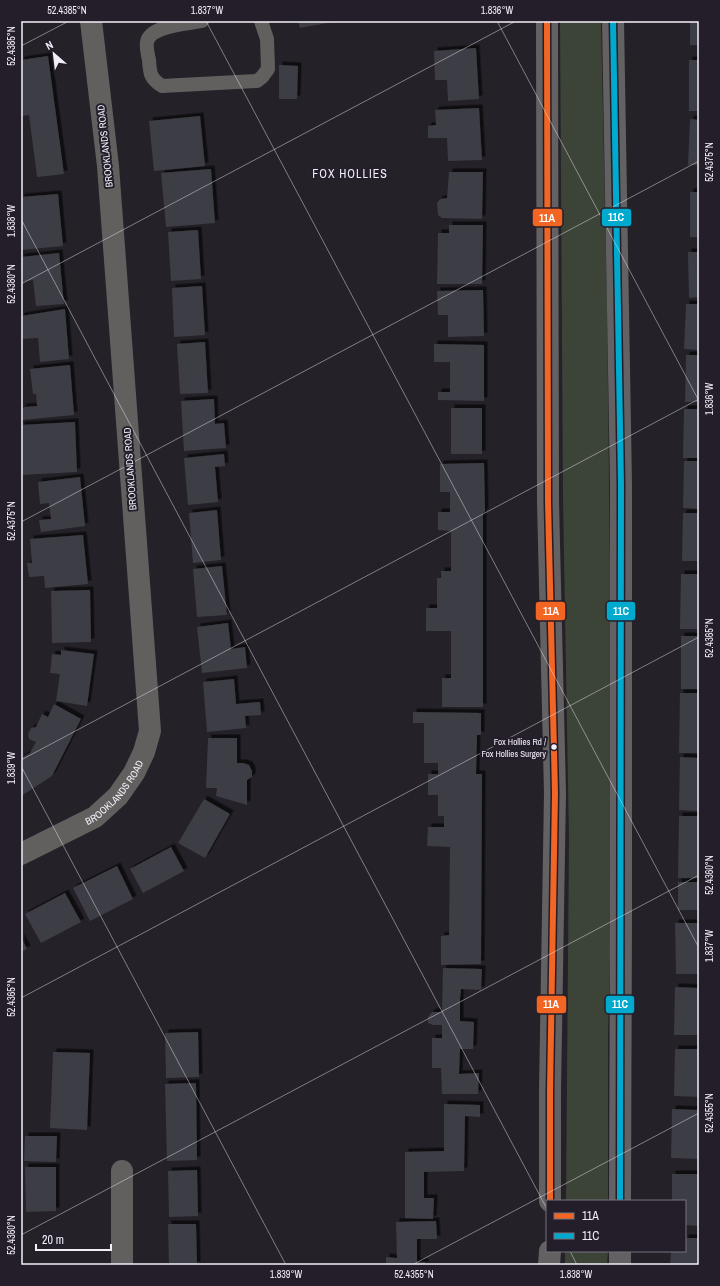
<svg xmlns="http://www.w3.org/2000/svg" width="720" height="1286" font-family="'Archivo Narrow',sans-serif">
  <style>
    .green { fill: #3c4438 }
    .building { fill: #3e3c44; filter: url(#shadow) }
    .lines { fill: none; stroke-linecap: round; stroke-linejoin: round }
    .lane { stroke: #62605f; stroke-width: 14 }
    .street { stroke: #62605f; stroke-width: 22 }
    .primary { stroke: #646163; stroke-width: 22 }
    .bus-1-casing { stroke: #241e2b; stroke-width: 9 }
    .bus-2-casing { stroke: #241e2b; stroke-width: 9 }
    .bus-1 { stroke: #f26522; stroke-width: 6 }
    .bus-2 { stroke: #00a9ce; stroke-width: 6 }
    .ticks { fill: none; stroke: #f3eff8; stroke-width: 1; stroke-opacity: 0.45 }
    .bus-dot { fill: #f3eff8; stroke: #241e2b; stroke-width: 1.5 }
    .labels { text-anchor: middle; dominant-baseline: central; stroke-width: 4; stroke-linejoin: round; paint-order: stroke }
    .bus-label { font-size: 9px; fill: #f3eff8; stroke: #241e2b; text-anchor: end }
    .street-label { font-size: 10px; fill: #f3eff8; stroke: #241e2b }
    .quarter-label { font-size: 12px; letter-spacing: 1px; fill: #f3eff8; stroke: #241e2b }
    .line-badge { stroke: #241e2b; stroke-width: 1.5 }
    .badge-label { font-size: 11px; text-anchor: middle; font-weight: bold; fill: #fff }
    .neatline { fill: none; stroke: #f3eff8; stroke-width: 1.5 }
    .ticks-label { font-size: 10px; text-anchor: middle; fill: #f3eff8 }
  </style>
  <defs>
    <filter id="shadow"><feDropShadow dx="3.5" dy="-3.5" stdDeviation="0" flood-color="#0009"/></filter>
  </defs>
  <rect width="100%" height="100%" fill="#242128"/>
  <path class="green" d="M560,21H601L607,304L613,836L608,1037V1201H566L569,839L563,499Z
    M565,1251H608L607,1265H565Z"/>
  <path class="building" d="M298,21H333V22L300,28Z
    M690,21H699V45H690Z
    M476,48L479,99L448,101L447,80H435L434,51Z
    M48,56L64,174L37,177L29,115L21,116V60Z
    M689,60H699V111H689Z
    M279,65L298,66L297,99H279Z
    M479,108L482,160L448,161L447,138H428V126L436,125L435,110Z
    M200,116L205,166L154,171L149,121Z
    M690,119L699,120V165H688Z
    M211,169L215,223L166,227L161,173Z
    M449,172H483L482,219L442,218L438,215L437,203L440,199L447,198Z
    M690,192H699V237H690Z
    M58,194L63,246L21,250V197Z
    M449,225H483L482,284H437L438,233H449Z
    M198,230L201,279L171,281L168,232Z
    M688,252H699V297L689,298Z
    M59,253L64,304L36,306L33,280L23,282L21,257Z
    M202,286L205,335L174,337L172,288Z
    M483,290L484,336L448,337V315H438L437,291Z
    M686,304H699V350L684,349Z
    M65,309L69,359L40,362L38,338L21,339V316Z
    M205,342L208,393L180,394L177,344Z
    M434,344L484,345V401L438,400V392H450V362H434Z
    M686,355H699V402H685Z
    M70,365L74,415L22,420L21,410L24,407L37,406L36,394H33L30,369Z
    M214,399L215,424L224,423L226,448L184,451L181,401Z
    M451,408H482V454H451Z
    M684,409H699V458H683Z
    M75,422L77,472L21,475V425Z
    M224,454L225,466L215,467L218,502L188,505L184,458Z
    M684,461H699V509L683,508Z
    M484,463L485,512L483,513V707H442V678H451V631H426V608H437V578H441V571H451V531L438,530V512H450V492H440V464Z
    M80,477L85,526L41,532L39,520L51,519L49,503L40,504L38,482Z
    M217,510L221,560L193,563L189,513Z
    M683,513H699V561H682Z
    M83,535L88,584L45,588L44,576L29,577L27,563H32L30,539Z
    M222,566L227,615L197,617L193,569Z
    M681,574H699V629H680Z
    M90,590L91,642L52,643L51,591Z
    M228,623L231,649L245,647L247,668L202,673L197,627Z
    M681,636H699V689H681Z
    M61,650L94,654L87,706L56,701L60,674L50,673L52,654L61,655Z
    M234,679L236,704L260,702L261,715L245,716L246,728L207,732L203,682Z
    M680,693H699V753H679Z
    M54,704L81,719L52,776L21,796V758L30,753L36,742L29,739L28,734L31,728L36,727L42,714L48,717Z
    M413,712L481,713V735H477L476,774H482L481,964L441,965V936L449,935L450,847L427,846L428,827H444V816H438V795H428V774H438V763H424V723H413Z
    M208,738H237V763H243L249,765L252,771V777L247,780V805L216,796L217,788H206Z
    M680,757L699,758V811L679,810Z
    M204,799L230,814L205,858L178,843Z
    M679,816H699V878H678Z
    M171,847L184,871L143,893L130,869Z
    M117,866L133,899L90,921L73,888Z
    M678,882H699V910H678Z
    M65,893L81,922L41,943L25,914Z
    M675,923H699V974H676Z
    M21,937L27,949L21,952Z
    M443,968L482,969L481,990L461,989L460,998V1021L474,1022L473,1049H460L459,1074L479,1073L478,1094H442L441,1068H432V1038H442V1025H433L428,1023V1017L432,1012H442Z
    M675,987L699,988V1035H674Z
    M198,1032L199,1077L166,1078L165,1033Z
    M675,1049H699V1097L674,1096Z
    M53,1052L90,1053L87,1130L50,1128Z
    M196,1083L197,1160L167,1161L165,1084Z
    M444,1104L480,1105V1117L465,1116L464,1171L424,1172V1198H434L433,1219L405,1218V1152L444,1151Z
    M672,1109L699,1110V1159L671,1158Z
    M25,1136H57L56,1162L24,1161Z
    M25,1167H56V1211L26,1212Z
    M197,1170L198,1216L169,1217L168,1171Z
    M672,1174H699V1226L685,1225V1201H672Z
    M436,1221L437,1239H417V1262H425V1265H386V1257L397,1258L396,1222Z
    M168,1224H196L197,1265H169Z
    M685,1238H699V1265H670L671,1251H685Z"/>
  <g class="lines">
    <path class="lane" d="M202,21C188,24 150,25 147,42C146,47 148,55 149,60C150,74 150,78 162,86L257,81L262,77L268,69L267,39L261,21"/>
    <g class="street">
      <path id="s1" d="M21,854L95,817L118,796L134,773L144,752L150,731L108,166L91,21"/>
      <path d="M122,1171V1265"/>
    </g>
    <path class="primary" d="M547,21L548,502L555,793L550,1091V1201
      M613,21L621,484V914L620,1201
      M620,1251V1265
      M549,1265L550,1251"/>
    <g class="bus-1-casing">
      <path id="bus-1" d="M547,21L548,502L555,793L550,1091V1201"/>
    </g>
    <g class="bus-2-casing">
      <path id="bus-2" d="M613,21L621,484L620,1201"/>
    </g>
    <use href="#bus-1" class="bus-1"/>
    <use href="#bus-2" class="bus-2"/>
  </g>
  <path class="ticks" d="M206,21L699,948M497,21L699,401M21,46L69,21M21,219L547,1209M21,284L516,21M21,522L699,161M21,760L699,399M21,766L286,1265M21,998L699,637M21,1235L699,875M570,1251L577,1265M412,1265L699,1113"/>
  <circle class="bus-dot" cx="554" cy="747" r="3.5"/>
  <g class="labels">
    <g class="bus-label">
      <text x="546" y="742">Fox Hollies Rd /<tspan x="546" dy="12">Fox Hollies Surgery</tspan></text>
    </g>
    <g class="street-label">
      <text transform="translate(105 146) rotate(-96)">BROOKLANDS ROAD</text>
      <text transform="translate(130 469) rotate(-94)">BROOKLANDS ROAD</text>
      <text stroke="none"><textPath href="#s1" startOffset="114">BROOKLANDS ROAD</textPath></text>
    </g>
    <g class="quarter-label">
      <text x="350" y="174">FOX HOLLIES</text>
    </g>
  </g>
  <g class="line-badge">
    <rect x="601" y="208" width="31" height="19" rx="4" fill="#00a9ce"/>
    <rect x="532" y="208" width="31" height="19" rx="4" fill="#f26522"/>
    <rect x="606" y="601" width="30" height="20" rx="4" fill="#00a9ce"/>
    <rect x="535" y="601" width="31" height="20" rx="4" fill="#f26522"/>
    <rect x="605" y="995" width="30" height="19" rx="4" fill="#00a9ce"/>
    <rect x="536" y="995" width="31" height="19" rx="4" fill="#f26522"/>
  </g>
  <g class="badge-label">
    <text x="616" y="221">11C</text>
    <text x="547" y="222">11A</text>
    <text x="621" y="615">11C</text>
    <text x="551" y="615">11A</text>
    <text x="620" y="1008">11C</text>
    <text x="551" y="1008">11A</text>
  </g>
  <rect width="720" height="1286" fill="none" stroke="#241e2b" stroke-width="44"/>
  <rect x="546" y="1200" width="140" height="52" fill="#241e2b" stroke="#77727d"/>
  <rect x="554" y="1213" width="20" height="6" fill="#f26522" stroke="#77727d"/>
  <text x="582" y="1220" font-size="12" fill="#f3eff8">11A</text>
  <rect x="554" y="1233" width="20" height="6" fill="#00a9ce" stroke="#77727d"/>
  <text x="582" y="1240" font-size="12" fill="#f3eff8">11C</text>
  <g transform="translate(54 54) rotate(332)" stroke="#241e2b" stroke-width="3" paint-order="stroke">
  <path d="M0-3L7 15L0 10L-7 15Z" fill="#f3eff8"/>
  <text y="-6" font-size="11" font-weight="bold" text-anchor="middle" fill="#f3eff8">N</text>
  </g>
  <path d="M36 1244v6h75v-6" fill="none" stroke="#f3eff8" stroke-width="2"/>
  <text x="42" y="1244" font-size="12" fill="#f3eff8" stroke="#241e2b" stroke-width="3" paint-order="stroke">20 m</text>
  <rect x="22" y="22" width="676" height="1242" class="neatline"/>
  <g class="ticks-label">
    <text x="67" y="14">52.4385°N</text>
    <text x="207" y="14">1.837°W</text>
    <text x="497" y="14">1.836°W</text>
    <text transform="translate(11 46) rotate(-90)" y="4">52.4385°N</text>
    <text transform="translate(709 162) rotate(-90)" y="4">52.4375°N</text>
    <text transform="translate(11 221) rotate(-90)" y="4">1.838°W</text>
    <text transform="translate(11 284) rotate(-90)" y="4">52.4380°N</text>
    <text transform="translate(709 399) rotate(-90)" y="4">1.836°W</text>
    <text transform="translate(11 521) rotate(-90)" y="4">52.4375°N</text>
    <text transform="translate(709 638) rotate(-90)" y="4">52.4365°N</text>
    <text transform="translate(11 768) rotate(-90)" y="4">1.839°W</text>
    <text transform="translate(709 875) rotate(-90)" y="4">52.4360°N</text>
    <text transform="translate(709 946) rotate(-90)" y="4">1.837°W</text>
    <text transform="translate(11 997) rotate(-90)" y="4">52.4365°N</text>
    <text transform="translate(709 1113) rotate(-90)" y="4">52.4355°N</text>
    <text transform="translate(11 1235) rotate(-90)" y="4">52.4360°N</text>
    <text x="286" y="1278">1.839°W</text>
    <text x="414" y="1278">52.4355°N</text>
    <text x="576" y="1278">1.838°W</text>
  </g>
</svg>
